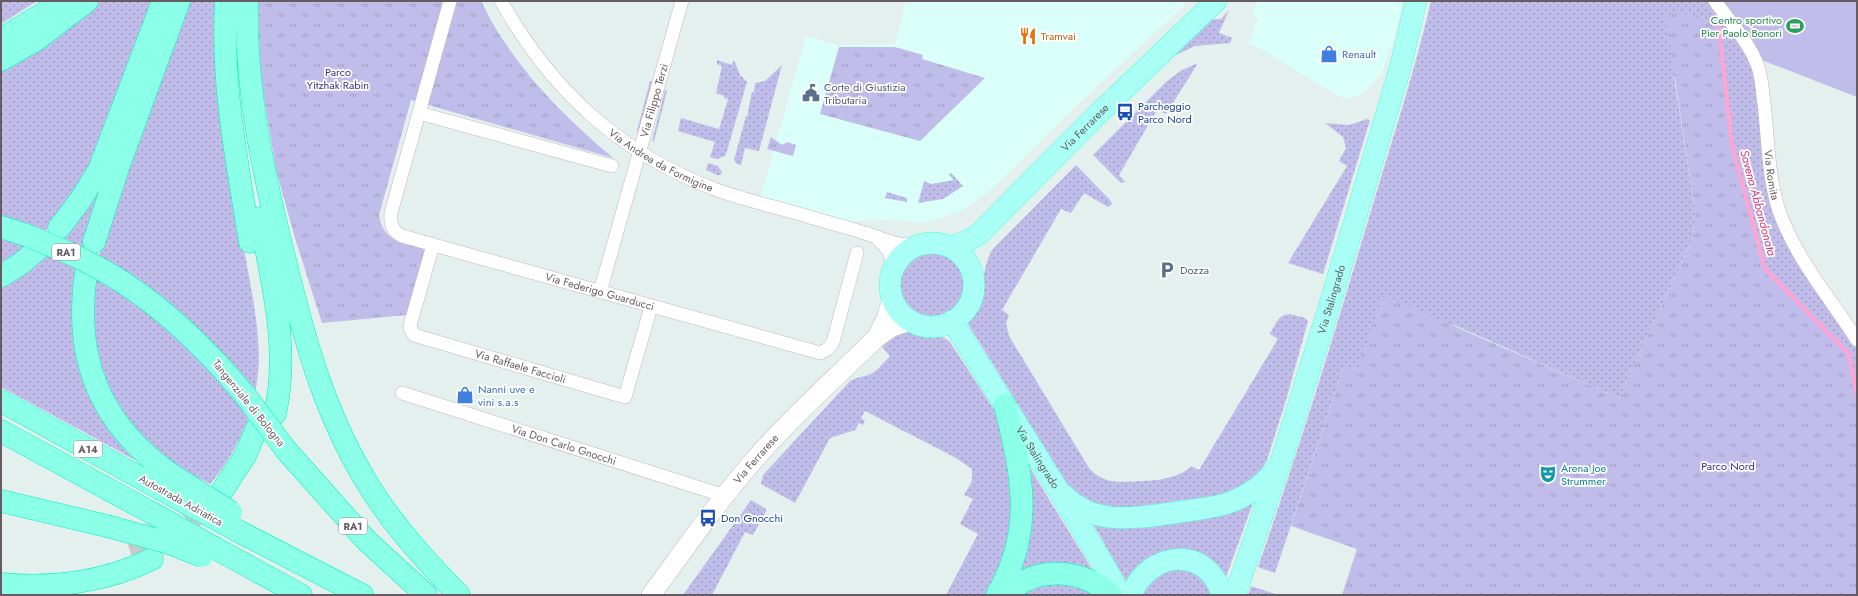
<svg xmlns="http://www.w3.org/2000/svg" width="1858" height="596" font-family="Jost,sans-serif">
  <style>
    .commercial { fill: #d9fff8 }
    .grass { fill: url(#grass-dots) }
    .park { fill: url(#park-tufts) }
    .pitch { fill: #c0bdea }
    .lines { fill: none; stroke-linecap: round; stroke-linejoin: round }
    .stream { stroke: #ffa4d3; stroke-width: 4 }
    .highway-tunnel { stroke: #c4cbca; stroke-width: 22; stroke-dasharray: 22 11; stroke-linecap: butt }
    .street-casing { stroke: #c1b8bb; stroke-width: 14 }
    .secondary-casing { stroke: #c3b9bd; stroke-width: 20 }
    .primary-casing { stroke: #4dffd5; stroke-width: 22 }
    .highway-casing { stroke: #00f3b3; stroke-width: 23 }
    .street { stroke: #fff; stroke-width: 13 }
    .secondary { stroke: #fff; stroke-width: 19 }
    .primary { stroke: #a9fff5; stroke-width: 21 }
    .highway { stroke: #8bffe7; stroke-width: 22 }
    .highway-bridge-casing { stroke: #00f3b3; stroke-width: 23; stroke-linecap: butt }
    .highway-bridge { stroke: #8bffe7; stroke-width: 22 }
    .labels { text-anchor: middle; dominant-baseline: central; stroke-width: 3.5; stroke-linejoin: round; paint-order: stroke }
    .shield { fill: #fff; stroke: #948c90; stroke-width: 1 }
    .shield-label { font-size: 10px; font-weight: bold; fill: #665b60 }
    .leisure-label { font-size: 11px; fill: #27864d; stroke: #fff; text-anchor: end }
    .food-label { font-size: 11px; fill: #c56008; stroke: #fff; text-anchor: start }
    .shop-label { font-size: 11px; fill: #366cbe; stroke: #fff; text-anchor: start }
    .park-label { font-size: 11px; fill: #382f91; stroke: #fff }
    .service-label { font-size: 11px; fill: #4e5e75; stroke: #fff; text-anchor: start }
    .street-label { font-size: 11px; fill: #665b60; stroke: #fff }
    .transit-label { font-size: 11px; fill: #164399; stroke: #fff; text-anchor: start }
    .culture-label { font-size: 11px; fill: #0d838f; stroke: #fff; text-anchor: start }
    .water-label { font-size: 12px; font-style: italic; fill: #cf3a7c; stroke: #fff }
  </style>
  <defs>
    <pattern id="grass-dots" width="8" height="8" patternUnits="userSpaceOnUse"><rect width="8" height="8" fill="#c0bdea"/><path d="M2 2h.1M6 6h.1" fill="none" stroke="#a09dc1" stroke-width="1.8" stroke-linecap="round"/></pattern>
    <pattern id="park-tufts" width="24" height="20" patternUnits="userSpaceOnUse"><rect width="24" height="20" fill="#c0bdea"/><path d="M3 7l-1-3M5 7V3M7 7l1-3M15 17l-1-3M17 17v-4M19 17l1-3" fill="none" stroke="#a09dc1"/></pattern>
  </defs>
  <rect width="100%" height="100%" fill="#e3f0ee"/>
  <path class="commercial" d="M906,1H1189L1076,106L986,194L959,212L921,223L887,219L843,222L760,198L806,36L839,45L895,44Z
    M1258,1H1403L1394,39L1382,73L1369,89L1355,97L1345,98L1338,96L1259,48L1248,44L1258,19L1252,15Z"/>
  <path class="grass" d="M1,1H37L1,24Z
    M96,1H155L98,155L49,227L26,249L1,264V68Z
    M188,1H216C225,79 233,157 242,235C248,280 262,327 258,373C254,414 237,453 210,484L185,471L152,449L120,413L105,381L91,322L94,272L110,220L143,132Z
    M1431,1H1710L1718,18L1720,33L1702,16L1674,77L1695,210L1693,238L1619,398L1454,325L1357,370L1344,366L1275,573L1258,567C1300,447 1337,326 1373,204C1393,137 1415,70 1431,1Z
    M1718,5L1749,47L1778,206L1857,340V396L1849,354L1765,269L1732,145Z
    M1229,10L1219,33L1232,38L1230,43L1195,46L1167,59L1204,20L1221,19Z
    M717,60L732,65L733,61L735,62L740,75L747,82L727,151L725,156L717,159L710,157L715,142L678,131L681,118L719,129L728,99L724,98V96L716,93L722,66L717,64Z
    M1198,63L1166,114L1157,110L1119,175L1125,182L1121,183L1093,155L1167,81L1182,70Z
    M782,65L759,151L745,148L741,165L737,164L734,160L746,116H748V111L752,92H754L755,83L765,81Z
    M650,81L652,82L638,133L637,131Z
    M665,90L667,91L654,141H652Z
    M1367,119L1370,120L1323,274L1288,263L1347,166L1339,161L1346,148L1343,137L1325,123L1349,125Z
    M708,163L718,166L722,172L721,175H717L706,170Z
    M1076,165L1110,200L1112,204L1108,207L1084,193L1071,213L1061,209L1002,310L1009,315L1006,323L1009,336L1089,468C1098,478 1108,482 1122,482C1142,481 1177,482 1191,466L1199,470L1278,339L1270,334C1278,320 1279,311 1297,316C1302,317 1305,317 1308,321L1286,400L1267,460L1258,476L1229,494L1120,509C1100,509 1081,499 1068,485L966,321C987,302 979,273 992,250Z
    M107,167L83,256L77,304L137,459L135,460L1,387V285L16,277Z
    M951,173L963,186L943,199L918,203L924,181L931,184L954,180L949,175Z
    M887,192L907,198V202L885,198Z
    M900 284a32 32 0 1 1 64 0a32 32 0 1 1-64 0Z
    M913,331C926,334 940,333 950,342L995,411L1004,431L1017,515L991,595H946L978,534L960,524L973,499L964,495L972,481V469L956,458L865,411L861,418L865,421L863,425L859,423L855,430L830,438L795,503L761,484L763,475L849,382C856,377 864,377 871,374C878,370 884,362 890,356L882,347C892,338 899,332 913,331Z
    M1028,467L1030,468L1095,574L1014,579Z
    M751,500L766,509V511L753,535L745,532L712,595H683Z
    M1253,503L1225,580L1208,561L1127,583L1093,524L1110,528H1122L1238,510Z
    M1177,568L1200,575L1214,595H1141L1150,579Z
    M1053,580L1100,595H1012Z
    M1251,586L1278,595H1248Z"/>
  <path class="park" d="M258,1H481C511,64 560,113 613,158L411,100L379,215C382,240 406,249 429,245L407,315L322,323L295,238L276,170L260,74Z
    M1683,13L1702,16L1720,33L1732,145L1765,268L1849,354L1857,396V595H1342L1357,549L1291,526L1344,366L1357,370L1383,295L1619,398L1693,238L1695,210L1665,14Z
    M839,47H895L923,55L922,59L985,78L920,141L820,114Z
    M771,137L782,145L787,142L796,145L793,156L767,149Z"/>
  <path class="pitch" d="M1715,1H1857V97L1759,59Z"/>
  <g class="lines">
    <path class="stream" d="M1716,11L1718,18L1732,145L1765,269L1849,354L1857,396"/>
    <path class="highway-tunnel" d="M131,554C163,544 191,520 214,498"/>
    <g class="street-casing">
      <g id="street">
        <path id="s1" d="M450,1L391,213C390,224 392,231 402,236L820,353L828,349L833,342L857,253"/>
        <path id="s2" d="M501,1C551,90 620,154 717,190C748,201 781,208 813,218C831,223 850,228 868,234C887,240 896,246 917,245"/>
        <path id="s3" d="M1715,1C1729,21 1748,41 1757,64C1762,76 1762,90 1764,103C1768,138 1768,174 1778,208C1795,258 1829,296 1857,340"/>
        <path d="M419,113L612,166"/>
        <path d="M878,239L889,251L894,267"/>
        <path id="s4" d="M433,245L411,322L410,328L414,335L625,397L651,307"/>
        <path id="s5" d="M600,292L682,1"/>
        <path id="s6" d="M402,393L725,496"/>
      </g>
    </g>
    <g class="secondary-casing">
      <g id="secondary">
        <path d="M877,337L886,319L892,299"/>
        <path id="s7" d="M651,595C685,549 718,501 756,458C793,415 836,378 876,338L892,327L910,321"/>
      </g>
    </g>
    <g class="primary-casing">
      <g id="primary">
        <circle cx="932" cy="285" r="42"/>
        <path id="s8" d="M950,247L967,241L979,234L1097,115L1216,1"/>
        <path id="s9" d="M952,321L1057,488L1108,572L1120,595"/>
        <path d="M1064,495C1095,528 1141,517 1180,512C1197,509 1215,508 1231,502C1249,495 1266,483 1277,467"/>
        <path d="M1131,595C1149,550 1208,545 1222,595"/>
        <path id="s10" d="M1235,595L1282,458L1326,317L1401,65L1416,1"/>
      </g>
    </g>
    <g class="highway-casing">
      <path id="highway" d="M226,1C221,82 237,162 250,242
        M247,1C245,91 264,177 286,264C304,338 324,410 363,476C389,521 423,558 459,595
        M1,39L44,13L61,1
        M1,60L36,40L87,1
        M260,218C272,282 290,349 275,414
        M1,227L26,235
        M59,228L79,202L99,170L163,1
        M94,242L119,165L179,1
        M106,272C160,303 205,347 245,395
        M86,273C72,369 107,436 189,486
        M1,276L19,265L38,249
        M1,401L175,497
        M1,431L152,513
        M286,450L367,541L426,595
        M222,491L245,456L257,428
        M1,501L107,526
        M238,531L362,595
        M215,548L301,595
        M1,584C51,589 106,582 152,559
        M997,595C1035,530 1022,474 1005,405
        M1006,595C1034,565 1082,568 1111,595"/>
    </g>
    <use href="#street" class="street"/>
    <use href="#secondary" class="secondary"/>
    <use href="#primary" class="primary"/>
    <use href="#highway" class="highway"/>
    <g class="highway-bridge-casing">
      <path id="highway-bridge" d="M26,235L76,256L106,272
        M245,395L286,450
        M189,486L231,512
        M175,497L238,531
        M152,513L215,548
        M107,526L169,543L202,556"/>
    </g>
    <use href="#highway-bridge" class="highway-bridge"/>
  </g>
  <defs>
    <g id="stadium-bare" transform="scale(1.38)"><path d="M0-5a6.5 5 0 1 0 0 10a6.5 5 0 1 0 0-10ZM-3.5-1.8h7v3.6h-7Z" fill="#2e9e5b" stroke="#fff" stroke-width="2.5" paint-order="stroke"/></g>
    <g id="restaurant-bare" transform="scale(1.38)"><path d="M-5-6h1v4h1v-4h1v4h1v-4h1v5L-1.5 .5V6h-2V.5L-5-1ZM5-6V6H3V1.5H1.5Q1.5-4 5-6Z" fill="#e8710a" stroke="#fff" stroke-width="2.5" paint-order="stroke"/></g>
    <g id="shop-bare" transform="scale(1.38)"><path d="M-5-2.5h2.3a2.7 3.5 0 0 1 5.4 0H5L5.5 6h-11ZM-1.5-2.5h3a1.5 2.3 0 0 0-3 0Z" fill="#3f7fe0" stroke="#fff" stroke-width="2.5" paint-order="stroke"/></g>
    <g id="civic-bare" transform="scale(1.38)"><path d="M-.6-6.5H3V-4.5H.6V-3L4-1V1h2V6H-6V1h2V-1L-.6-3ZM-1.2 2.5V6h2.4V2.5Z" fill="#5c6f8a" stroke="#fff" stroke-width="2.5" paint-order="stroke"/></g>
    <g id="bus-bare" transform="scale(1.38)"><path d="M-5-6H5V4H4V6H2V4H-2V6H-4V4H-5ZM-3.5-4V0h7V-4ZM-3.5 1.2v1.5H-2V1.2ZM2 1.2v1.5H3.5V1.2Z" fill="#1a4fb4" stroke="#fff" stroke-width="2.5" paint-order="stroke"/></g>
    <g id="parking-bare" transform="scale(1.38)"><path d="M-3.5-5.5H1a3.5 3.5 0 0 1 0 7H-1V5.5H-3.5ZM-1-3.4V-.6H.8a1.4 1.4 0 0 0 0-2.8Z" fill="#5c6f8a" stroke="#fff" stroke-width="2.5" paint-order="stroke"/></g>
    <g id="theatre-bare" transform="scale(1.38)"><path d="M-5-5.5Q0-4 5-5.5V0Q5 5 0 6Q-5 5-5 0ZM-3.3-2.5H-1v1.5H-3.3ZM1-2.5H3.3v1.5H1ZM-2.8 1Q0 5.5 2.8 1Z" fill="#0f9aa8" stroke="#fff" stroke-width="2.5" paint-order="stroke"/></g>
  </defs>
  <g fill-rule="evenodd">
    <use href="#stadium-bare" x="1795" y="26"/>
    <use href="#restaurant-bare" x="1028" y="36"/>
    <use href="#shop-bare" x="1329" y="54"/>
    <use href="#civic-bare" x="811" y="93"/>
    <use href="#bus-bare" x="1125" y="112"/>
    <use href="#parking-bare" x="1167" y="270"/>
    <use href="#shop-bare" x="465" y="395"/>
    <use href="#theatre-bare" x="1548" y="474"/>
    <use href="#bus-bare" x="708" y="518"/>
  </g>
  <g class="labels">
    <g class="shield">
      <rect x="52" y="244" width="28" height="16" rx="3"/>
      <rect x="74" y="441" width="28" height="16" rx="3"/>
      <rect x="339" y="518" width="28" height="16" rx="3"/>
    </g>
    <g class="shield-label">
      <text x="66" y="252">RA1</text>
      <text x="88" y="449">A14</text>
      <text x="353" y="526">RA1</text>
    </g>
    <g class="leisure-label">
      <text x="1782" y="20">Centro sportivo<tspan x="1782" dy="13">Pier Paolo Bonori</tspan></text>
    </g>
    <g class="food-label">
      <text x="1041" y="36">Tramvai</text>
    </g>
    <g class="shop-label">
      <text x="1342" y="54">Renault</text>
      <text x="478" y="389">Nanni uve e<tspan x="478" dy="13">vini s.a.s</tspan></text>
    </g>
    <g class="park-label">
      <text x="338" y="72">Parco<tspan x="338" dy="13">Yitzhak Rabin</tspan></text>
      <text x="1728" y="466">Parco Nord</text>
    </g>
    <g class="service-label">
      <text x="824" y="87">Corte di Giustizia<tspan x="824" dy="13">Tributaria</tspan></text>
      <text x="1180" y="270">Dozza</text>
    </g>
    <g class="street-label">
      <text stroke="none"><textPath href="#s5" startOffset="199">Via Filippo Terzi</textPath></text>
      <text stroke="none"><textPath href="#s8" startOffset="182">Via Ferrarese</textPath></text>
      <text stroke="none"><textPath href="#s2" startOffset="230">Via Andrea da Formigine</textPath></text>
      <text stroke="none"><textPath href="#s3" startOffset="188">Via Romita</textPath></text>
      <text stroke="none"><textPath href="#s1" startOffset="453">Via Federigo Guarducci</textPath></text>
      <text stroke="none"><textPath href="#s10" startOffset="311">Via Stalingrado</textPath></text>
      <text stroke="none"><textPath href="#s4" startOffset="205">Via Raffaele Faccioli</textPath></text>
      <text transform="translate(249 403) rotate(51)">Tangenziale di Bologna</text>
      <text stroke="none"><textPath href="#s6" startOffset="170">Via Don Carlo Gnocchi</textPath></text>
      <text stroke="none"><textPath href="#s9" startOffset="161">Via Stalingrado</textPath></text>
      <text stroke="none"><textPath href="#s7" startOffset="172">Via Ferrarese</textPath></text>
      <text transform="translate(181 500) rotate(29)">Autostrada Adriatica</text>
    </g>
    <g class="transit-label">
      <text x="1138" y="106">Parcheggio<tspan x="1138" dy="13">Parco Nord</tspan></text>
      <text x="721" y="518">Don Gnocchi</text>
    </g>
    <g class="culture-label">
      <text x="1561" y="468">Arena Joe<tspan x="1561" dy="13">Strummer</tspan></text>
    </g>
    <g class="water-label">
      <text transform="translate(1758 203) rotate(75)">Savena Abbandonata</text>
    </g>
  </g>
  <rect width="1858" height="596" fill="none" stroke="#665b60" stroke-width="4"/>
</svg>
